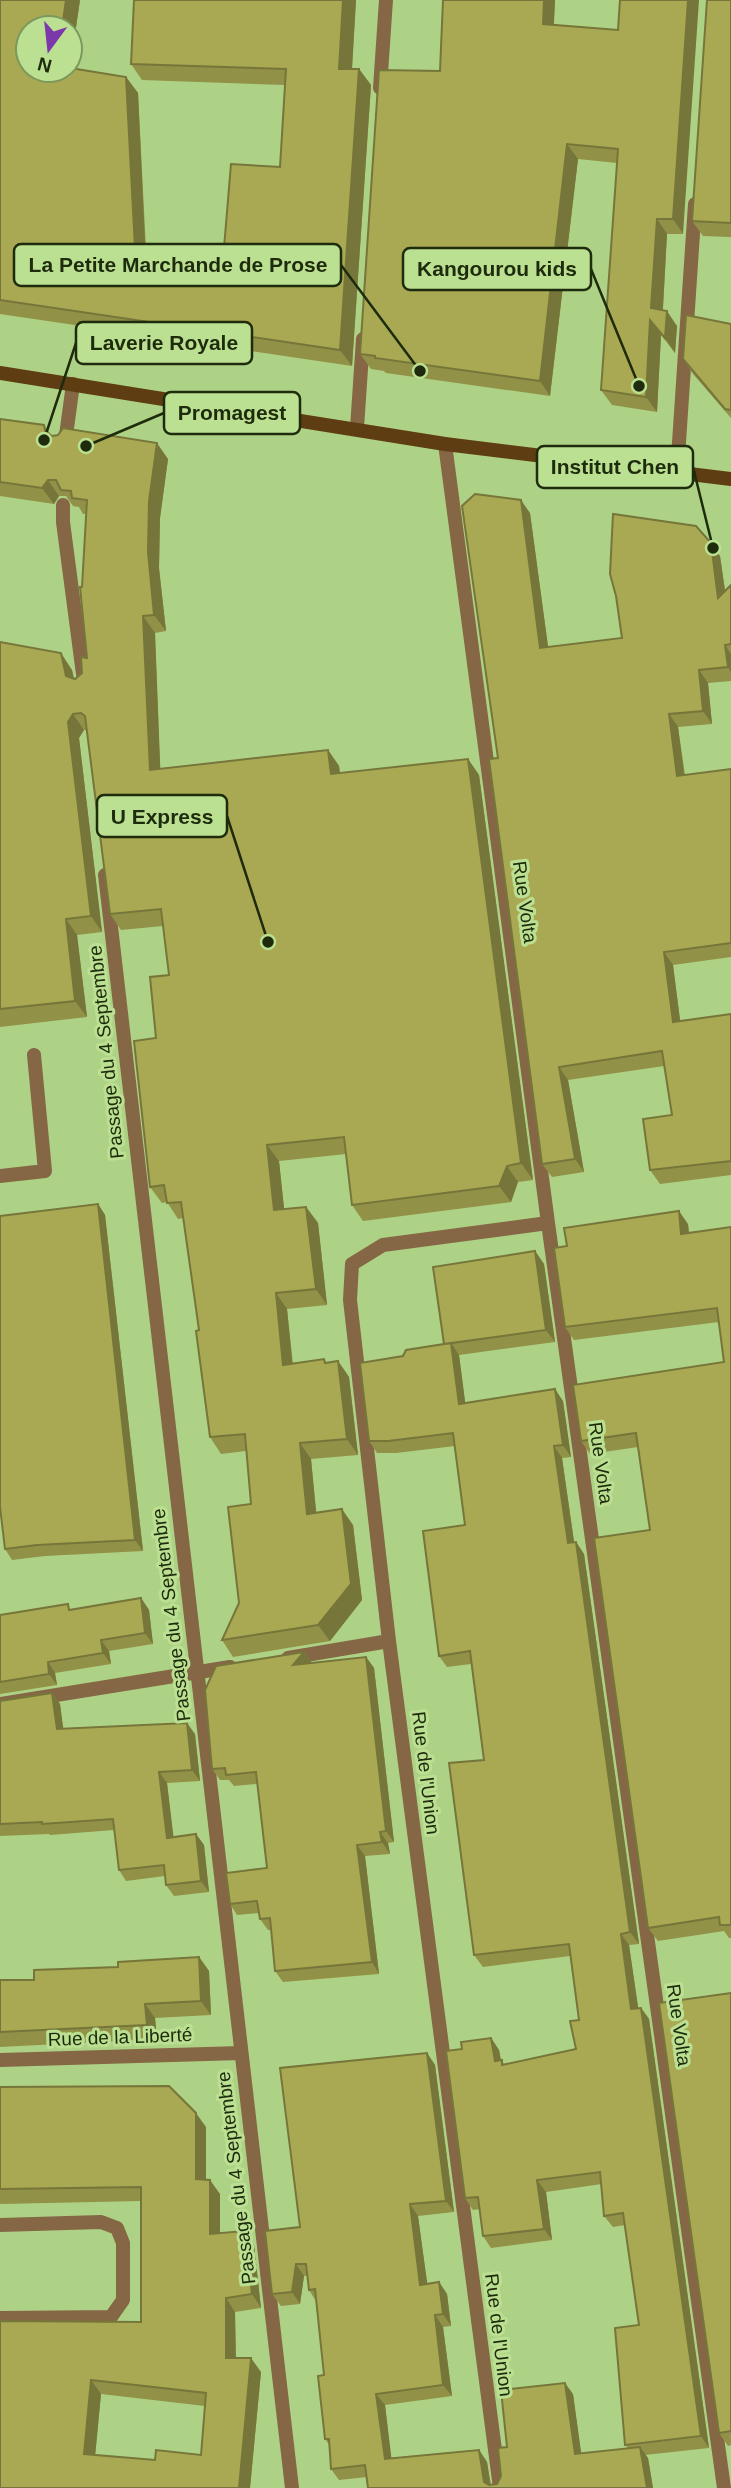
<svg xmlns="http://www.w3.org/2000/svg" width="731" height="2488" font-family="Arial,sans-serif">
  <style>
    .lines { fill: none; stroke-linecap: round; stroke-linejoin: round }
    .service { stroke: #856746; stroke-width: 14 }
    .minor { stroke: #856746; stroke-width: 14 }
    .secondary { stroke: #5f3d12; stroke-width: 14 }
    .wall { fill: #919147; fill-rule: evenodd }
    .shaded-wall { fill: #76763a }
    .building { fill: #a9a953; stroke: #76763a; stroke-width: 2; fill-rule: evenodd }
    .labels { text-anchor: middle; dominant-baseline: central; stroke-width: 6; stroke-linejoin: round; paint-order: stroke }
    .street-label { font-size: 19px; fill: #1e2b0c; stroke: #bbe092 }
    .leader { fill: none; stroke: #1e2b0c; stroke-width: 2.5 }
    .callout-dot { fill: #1e2b0c; stroke: #bbe092; stroke-width: 2.5 }
    .callout { fill: #bbe092; stroke: #1e2b0c; stroke-width: 2.5 }
    .callout-label { font-size: 21px; text-anchor: middle; font-weight: bold; fill: #1e2b0c }
  </style>
  <rect width="100%" height="100%" fill="#aed285"/>
  <g class="lines">
    <path class="service" d="M0,1176L45,1171L34,1055"/>
    <path class="minor" d="M380,88L386,0
      M357,428L363,339
      M65,443L73,384
      M445,444L548,1223L724,2488
      M677,472L695,204
      M63,505V522L83,674
      M105,875L292,2488
      M288,1658L389,1641
      M0,1704L230,1667
      M0,2060L241,2053
      M0,2225L101,2222L117,2228L123,2243V2300L111,2317L0,2318
      M500,2488L389,1641L350,1300L352,1264L383,1245L548,1223"/>
    <path class="secondary" d="M0,373L445,444L731,479"/>
  </g>
  <path class="wall" d="M0,0H80L70,68L126,77L138,93L146,249L223,260L280,167L285,85L142,80L131,64L134,0H356L352,69H359L371,85L352,366L0,314Z
    M443,0H555L554,25L683,234H667L663,310L677,326L675,353L661,335L657,412L612,405L601,390L617,163L578,159L550,396L386,373L384,371L371,369L360,354L440,71Z
    M731,0V237L703,236L692,221Z
    M731,324V418L693,374L683,359Z
    M0,419L44,425L52,436L168,459L160,518L159,568L166,631L155,633L160,769L328,750L339,766L340,773L468,759L479,775L533,1180L518,1182L511,1202L363,1221L352,1205L346,1154L279,1161L284,1209L306,1207L318,1223L327,1305L287,1309L293,1364L324,1359L326,1363L338,1361L349,1377L358,1455L311,1459L316,1513L353,1525L362,1600L330,1641L233,1657L222,1640L239,1603L251,1504L246,1451L221,1454L210,1437L199,1330L183,1218L178,1219L167,1202L162,1203L150,1187L156,1038L169,975L163,926L121,930L110,914L87,730H84L79,738L102,932L77,935L87,1017L0,1027V642L72,670L74,679L82,673L87,658L82,587L86,514H83L79,507L73,506L66,496H59L54,504L0,496Z
    M530,513L548,647L622,638L720,556L725,591L731,585V681L708,683L712,724L678,727L685,775L731,769V957L673,965L680,1021L731,1014V1175L660,1184L650,1170L672,1115L664,1066L568,1080L584,1172L552,1177L542,1164L498,758Z
    M98,1204L105,1215L143,1551L45,1556L12,1560L5,1549Z
    M688,1224L689,1233L731,1227V1938H729L724,1931L658,1941L648,1928L650,1530L638,1447L590,1454L581,1441L724,1362L719,1322L574,1340L565,1327Z
    M535,1251L544,1264L555,1342L459,1355L465,1403L563,1401L571,1457L562,1458L574,1542H576L584,1554L639,1944L629,1945L638,2008H641L649,2019L709,2448L645,2455L648,2458L653,2488H368L367,2477L339,2480L331,2469L330,2446L325,2439L324,2375L316,2301L309,2290L307,2276H304L300,2304L281,2306L272,2294L300,2227L427,2053L435,2065L454,2212L418,2216L427,2284L439,2282L447,2294L451,2326L443,2327L452,2396L385,2405L391,2458L479,2450L487,2462L491,2485L497,2484L501,2476L507,2447L573,2394L581,2454L628,2448L625,2445L639,2325L625,2225L613,2227L604,2216L602,2184L546,2192L552,2240L491,2248L483,2236L480,2209L473,2210L465,2198L462,2049L491,2038L499,2050L501,2060L505,2065L576,2049L579,2020L570,1956L483,1967L474,1955L484,1760L471,1664L447,1667L439,1656L465,1525L455,1446L396,1453H377L369,1441L403,1356L444,1344Z
    M141,1598L149,1610L153,1644L109,1651L111,1664L55,1673L57,1685L0,1694V1615L72,1610Z
    M304,1652L312,1663L366,1657L374,1668L394,1842L388,1843L390,1854L365,1856L379,1974L283,1982L275,1971L271,1930H268L260,1919L259,1913L237,1915L230,1904L267,1868L257,1784L234,1786L229,1780H220L212,1769Z
    M52,1693L60,1704L63,1729L195,1734L200,1781L167,1783L173,1837L196,1834L204,1845L209,1892L174,1896L166,1885L165,1876L126,1881L119,1870L114,1830L50,1835L49,1834L0,1836V1701Z
    M199,1957L209,1971L211,2015L155,2018L157,2039L0,2047V1980H34Z
    M731,1993V2445L728,2446L719,2433Z
    M0,2087L206,2127V2179L220,2194V2233L244,2231L254,2245L261,2308L235,2312L236,2358L261,2372L250,2488H0L141,2322V2201L0,2204ZM101,2394L205,2406L201,2455L155,2460L95,2455Z"/>
  <path class="shaded-wall" d="M66,0H80L70,69V28H62Z
    M343,0H356L351,85L339,69Z
    M544,0H555L553,39L543,24Z
    M688,0H699L683,234L673,219Z
    M359,69L371,85L352,366L340,350Z
    M126,77L138,93L146,264L135,248Z
    M567,144L578,159L550,396L540,381Z
    M657,219L667,234L662,323L651,308Z
    M667,311L677,326L675,353L665,338Z
    M650,320L661,335L657,412L646,397Z
    M157,443L168,459L160,518L159,568L166,631L154,615L148,552L149,501Z
    M48,480L59,496L54,504L42,488Z
    M521,500L530,513L550,661L540,648Z
    M711,543L720,556L728,611L718,598Z
    M143,616L155,633L161,786L150,770Z
    M725,645L731,654V672L728,667Z
    M61,653L72,670L77,692L66,676Z
    M699,670L708,683L712,724L703,711Z
    M73,714L84,730L79,738L102,932L91,916L68,722Z
    M669,714L678,727L686,789L677,776Z
    M328,750L339,766L342,790L331,774Z
    M468,759L479,775L533,1180L521,1163Z
    M66,919L77,935L87,1017L75,1001Z
    M664,952L673,965L682,1035L673,1022Z
    M559,1067L568,1080L584,1172L575,1159Z
    M267,1145L279,1161L286,1226L274,1210Z
    M507,1166L518,1182L511,1202L499,1186Z
    M98,1204L105,1215L143,1551L135,1540Z
    M306,1207L318,1223L327,1305L316,1289Z
    M679,1211L688,1224L690,1247L681,1234Z
    M535,1251L544,1264L555,1342L546,1330Z
    M276,1293L287,1309L294,1381L283,1365Z
    M451,1343L459,1355L467,1416L459,1404Z
    M338,1361L349,1377L358,1455L347,1439Z
    M555,1389L563,1401L571,1457L563,1445Z
    M300,1443L311,1459L318,1530L307,1514Z
    M554,1446L562,1458L576,1555L568,1543Z
    M342,1509L353,1525L362,1600L330,1641L318,1625Z
    M576,1542L584,1554L639,1944L630,1932Z
    M141,1598L149,1610L153,1644L145,1633Z
    M101,1640L109,1651L111,1664L103,1653Z
    M304,1652L312,1663L293,1665Z
    M366,1657L374,1668L394,1842L386,1831Z
    M48,1662L55,1673L57,1685L49,1674Z
    M52,1693L60,1704L65,1741L57,1729Z
    M187,1723L195,1734L200,1781L192,1770Z
    M159,1772L167,1783L175,1849L167,1838Z
    M380,1832L388,1843L390,1854L382,1842Z
    M196,1834L204,1845L209,1892L201,1881Z
    M357,1845L365,1856L379,1974L372,1962Z
    M621,1934L629,1945L640,2020L631,2009Z
    M199,1957L209,1971L211,2015L201,2001Z
    M145,2004L155,2018L157,2039L147,2025Z
    M641,2008L649,2019L709,2448L701,2436Z
    M491,2038L499,2050L503,2073L495,2061Z
    M427,2053L435,2065L454,2212L446,2201Z
    M196,2113L206,2127V2193L196,2179Z
    M210,2180L220,2194V2249L210,2234Z
    M537,2180L546,2192L552,2240L544,2229Z
    M410,2204L418,2216L429,2296L420,2285Z
    M244,2231L254,2245L261,2308L252,2294Z
    M296,2264L304,2276L300,2304L292,2292Z
    M439,2282L447,2294L451,2326L443,2314Z
    M226,2298L235,2312L236,2372L226,2358Z
    M435,2315L443,2327L452,2396L443,2385Z
    M251,2358L261,2372L250,2488H239Z
    M91,2380L101,2394L94,2468L84,2454Z
    M565,2383L573,2394L583,2466L575,2454Z
    M376,2394L385,2405L393,2471L385,2459Z
    M640,2447L648,2458L653,2488H647Z
    M479,2450L487,2462L491,2488L484,2482Z"/>
  <path class="building" d="M0,0H66L62,28H28V70H70V68L126,77L135,248L223,260L231,164L280,167L286,69L131,64L134,0H343L339,69H359L340,350L0,300Z
    M443,0H544L543,24L618,30L620,0H688L673,219H657L651,308L667,311L665,338L650,320L646,397L601,390L618,149L567,144L540,381L375,358V356L360,354L379,70L440,71Z
    M707,0H731V223L692,221Z
    M686,315L731,324V410L725,409L683,359Z
    M0,419L44,425L45,431L52,436L58,435L63,428L157,443L149,501L148,552L154,615L143,616L150,770L328,750L331,774L468,759L521,1163L507,1166L499,1186L352,1205L344,1137L267,1145L274,1210L306,1207L316,1289L276,1293L283,1365L324,1359L325,1363L338,1361L347,1439L300,1443L307,1514L342,1509L351,1584L318,1625L222,1640L239,1603L228,1507L251,1504L245,1434L210,1437L196,1331L199,1330L181,1202L167,1203L164,1185L150,1187L134,1041L156,1038L150,977L169,975L161,909L110,914L85,716L81,713L73,714L68,722L91,916L66,919L75,1001L0,1009V642L61,653L66,676L75,679L82,673L81,657L87,658L80,587H82L87,500L72,498L71,491L61,490L56,480H48L42,488L0,482Z
    M475,494L521,500L540,648L622,638L616,596L610,574L613,514L696,526L711,543L718,598L731,585V644L725,645L728,667L699,670L703,711L669,714L677,776L731,769V943L664,952L673,1022L731,1014V1161L650,1170L643,1119L672,1115L662,1051L559,1067L575,1159L542,1164L489,759L498,758L462,506Z
    M98,1204L135,1540L37,1545L5,1549L0,1507V1216Z
    M679,1211L681,1234L731,1227V1925H720L719,1917L648,1928L594,1538L650,1530L636,1433L581,1441L573,1385L724,1362L717,1308L565,1327L554,1248L567,1246L564,1228Z
    M535,1251L546,1330L444,1344L433,1267Z
    M451,1343L459,1404L555,1389L563,1445L554,1446L568,1543L576,1542L630,1932L621,1934L631,2009L641,2008L701,2436L625,2445L615,2328L639,2325L623,2213L604,2216L600,2172L537,2180L544,2229L483,2236L478,2197L465,2198L446,2051L462,2049L461,2042L491,2038L495,2061L502,2060V2065L576,2049L570,2021L579,2020L569,1944L474,1955L449,1763L484,1760L470,1651L439,1656L423,1531L465,1525L453,1433L388,1441H369L360,1363L403,1356L406,1350Z
    M141,1598L145,1633L101,1640L103,1653L48,1662L49,1674L0,1682V1615L68,1604L69,1610Z
    M304,1652L293,1665L366,1657L386,1831L380,1832L382,1842L357,1845L372,1962L275,1971L270,1918L260,1919L257,1901L230,1904L226,1873L267,1868L256,1772L226,1775L225,1768L212,1769L205,1690L216,1666Z
    M52,1693L57,1729L187,1723L192,1770L159,1772L167,1838L196,1834L201,1881L166,1885L164,1865L119,1870L113,1819L42,1824V1822L0,1824V1701Z
    M199,1957L201,2001L145,2004L147,2025L0,2032V1980H34V1970L118,1967V1962Z
    M731,1993V2431L719,2433L659,2003Z
    M427,2053L446,2201L410,2204L420,2285L439,2282L443,2314L435,2315L443,2385L376,2394L385,2459L479,2450L484,2482L489,2485L497,2484L501,2476L498,2448L507,2447L501,2390L565,2383L575,2454L640,2447L647,2488H368L365,2465L331,2469L329,2439H325L318,2376L324,2375L315,2289L309,2290L306,2264H296L292,2292L272,2294L265,2231L300,2227L280,2068Z
    M169,2086L196,2113V2179L210,2180V2234L244,2231L252,2294L226,2298V2358H251L239,2488H0V2321L141,2322V2187L0,2189V2087ZM91,2380L206,2393L201,2455L156,2450L155,2460L84,2454Z"/>
  <g class="labels">
    <g class="street-label">
      <text transform="translate(525 902) rotate(82)">Rue Volta</text>
      <text transform="translate(106 1052) rotate(-96)">Passage du 4 Septembre</text>
      <text transform="translate(601 1463) rotate(82)">Rue Volta</text>
      <text transform="translate(171 1615) rotate(-97)">Passage du 4 Septembre</text>
      <text transform="translate(426 1773) rotate(83)">Rue de l'Union</text>
      <text transform="translate(679 2025) rotate(82)">Rue Volta</text>
      <text transform="translate(120 2037) rotate(-2)">Rue de la Liberté</text>
      <text transform="translate(236 2178) rotate(-97)">Passage du 4 Septembre</text>
      <text transform="translate(499 2335) rotate(83)">Rue de l'Union</text>
    </g>
  </g>
  <path class="leader" d="M420 371L341 265M639 386L591 269M44 440L76 343M86 446L164 413M713 548L693 467M268 942L227 816"/>
  <g class="callout-dot">
    <circle cx="420" cy="371" r="7"/>
    <circle cx="639" cy="386" r="7"/>
    <circle cx="44" cy="440" r="7"/>
    <circle cx="86" cy="446" r="7"/>
    <circle cx="713" cy="548" r="7"/>
    <circle cx="268" cy="942" r="7"/>
  </g>
  <g class="callout">
    <rect x="14" y="244" width="327" height="42" rx="7"/>
    <rect x="403" y="248" width="188" height="42" rx="7"/>
    <rect x="76" y="322" width="176" height="42" rx="7"/>
    <rect x="164" y="392" width="136" height="42" rx="7"/>
    <rect x="537" y="446" width="156" height="42" rx="7"/>
    <rect x="97" y="795" width="130" height="42" rx="7"/>
  </g>
  <g class="callout-label">
    <text x="178" y="272">La Petite Marchande de Prose</text>
    <text x="497" y="276">Kangourou kids</text>
    <text x="164" y="350">Laverie Royale</text>
    <text x="232" y="420">Promagest</text>
    <text x="615" y="474">Institut Chen</text>
    <text x="162" y="824">U Express</text>
  </g>
  <g transform="translate(49 49) rotate(195)"><circle r="33" fill="#bbe092" stroke="#7c985c" stroke-width="2"/>
  <path d="M0-5L12 26L0 18L-12 26Z" fill="#7c37aa"/>
  <text y="-10" font-size="19" font-weight="bold" text-anchor="middle" fill="#1e2b0c">N</text>
  </g>
</svg>
